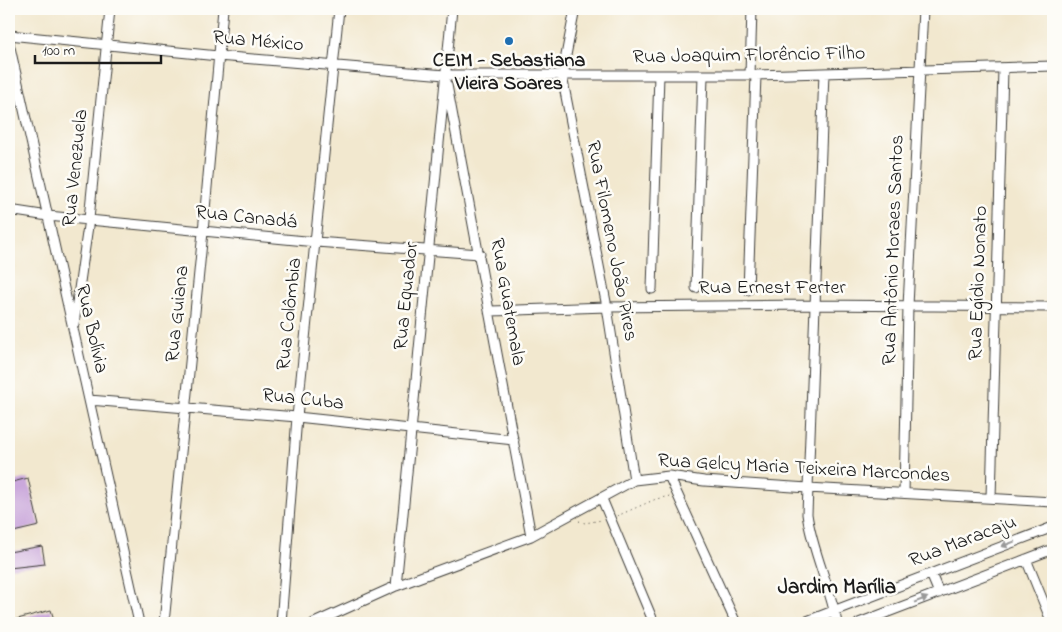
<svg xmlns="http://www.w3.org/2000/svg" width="1062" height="632" font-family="'Indie Flower',sans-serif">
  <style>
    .building { fill: #caa8db }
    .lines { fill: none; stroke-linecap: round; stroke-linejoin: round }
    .minor-casing { stroke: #3c3b37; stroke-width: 11 }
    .path { stroke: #3c3b37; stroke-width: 1; stroke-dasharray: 1 4; stroke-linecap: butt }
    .minor { stroke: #fff; stroke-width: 9 }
    .oneway { fill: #999 }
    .poi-dot { fill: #1f6fb2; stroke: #fdfcf7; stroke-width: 2 }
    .labels { text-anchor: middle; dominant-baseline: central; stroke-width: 5; stroke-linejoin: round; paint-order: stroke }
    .street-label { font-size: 20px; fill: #1c1c1c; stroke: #fdfcf7 }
    .poi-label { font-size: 20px; font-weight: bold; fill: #1c1c1c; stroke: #fdfcf7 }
    .neighbourhood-label { font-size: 21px; font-weight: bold; fill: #1c1c1c; stroke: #fdfcf7 }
  </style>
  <rect width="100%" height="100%" fill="#fdfcf7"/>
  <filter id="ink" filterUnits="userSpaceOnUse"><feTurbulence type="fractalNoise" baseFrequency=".02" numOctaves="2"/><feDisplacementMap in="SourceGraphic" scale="10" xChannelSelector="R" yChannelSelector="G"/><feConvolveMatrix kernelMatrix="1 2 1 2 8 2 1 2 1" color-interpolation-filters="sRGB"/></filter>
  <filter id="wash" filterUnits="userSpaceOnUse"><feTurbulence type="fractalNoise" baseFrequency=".0096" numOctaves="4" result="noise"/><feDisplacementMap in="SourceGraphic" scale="20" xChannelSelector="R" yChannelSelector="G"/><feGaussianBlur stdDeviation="1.12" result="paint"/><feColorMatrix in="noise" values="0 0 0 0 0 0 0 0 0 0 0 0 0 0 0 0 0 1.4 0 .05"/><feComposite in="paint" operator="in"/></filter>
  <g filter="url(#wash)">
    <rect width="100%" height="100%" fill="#f2e8cf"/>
    <g id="blocks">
      <path class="building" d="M28,478L39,526L9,533V483Z
        M42,546L45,564L9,568V552Z
        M51,610L55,623H10V621Z"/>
    </g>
  </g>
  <g filter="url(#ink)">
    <use href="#blocks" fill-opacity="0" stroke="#3c3b37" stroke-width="1"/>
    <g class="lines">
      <g class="minor-casing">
        <path id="minor" d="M575,9L562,76L607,307L634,480
          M9,35L218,56L445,75H756L1053,66
          M9,43L139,623
          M824,73L807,514C812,551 830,586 837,623
          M750,75L752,9
          M447,85L531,536
          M9,210L48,216L316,242L480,254
          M696,288L703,76
          M652,289L659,75
          M748,290L756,75
          M491,311L607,307L815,305L1053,307
          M74,324L89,219L110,9
          M89,400L297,417L514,440
          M669,476L736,623
          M904,493L908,306L923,9
          M991,498L1003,69
          M602,499L654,623
          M1026,559L1052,623
          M931,574L939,593
          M396,586L452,9
          M164,623L203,232L223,9
          M281,623L297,417L339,9
          M314,623L396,586L531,536L634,480L669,476L704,481L808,488L1053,502
          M802,623L1053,527
          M859,623L1053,549"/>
      </g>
      <path class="path" d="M617,516L656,499L670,496
        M579,521L585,523L602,520"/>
      <use href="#minor" class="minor"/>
    </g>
    <defs><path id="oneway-solid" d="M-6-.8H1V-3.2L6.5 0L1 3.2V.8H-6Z" transform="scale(1.25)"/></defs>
    <g class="oneway">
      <use href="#oneway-solid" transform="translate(1008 544) rotate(159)"/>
      <use href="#oneway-solid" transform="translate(921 600) rotate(-21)"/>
    </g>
  </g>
  <circle class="poi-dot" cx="509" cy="41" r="5"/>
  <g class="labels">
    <g class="street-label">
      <text transform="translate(258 42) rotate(5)">Rua México</text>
      <text transform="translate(749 56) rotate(-1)">Rua Joaquim Florêncio Filho</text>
      <text transform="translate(76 168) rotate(-84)">Rua Venezuela</text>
      <text transform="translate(246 218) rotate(6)">Rua Canadá</text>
      <text transform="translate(611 241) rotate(79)">Rua Filomeno João Pires</text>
      <text transform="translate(894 250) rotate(-88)">Rua Antônio Moraes Santos</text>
      <text transform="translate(979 283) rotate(-88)">Rua Egídio Nonato</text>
      <text x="772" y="288">Rua Ernest Ferter</text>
      <text transform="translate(407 296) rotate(-84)">Rua Equador</text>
      <text transform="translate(507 302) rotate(80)">Rua Guatemala</text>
      <text transform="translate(178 314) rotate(-84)">Rua Guiana</text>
      <text transform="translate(290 314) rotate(-84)">Rua Colômbia</text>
      <text transform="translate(91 329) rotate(77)">Rua Bolívia</text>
      <text transform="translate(303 400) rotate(6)">Rua Cuba</text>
      <text transform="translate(804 469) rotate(3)">Rua Gelcy Maria Teixeira Marcondes</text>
      <text transform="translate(963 542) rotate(-21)">Rua Maracaju</text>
    </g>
    <g class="poi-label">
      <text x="509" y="61">CEIM - Sebastiana<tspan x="509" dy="23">Vieira Soares</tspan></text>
    </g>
    <g class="neighbourhood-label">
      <text x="837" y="588">Jardim Marília</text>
    </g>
  </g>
  <rect width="1062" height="632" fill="none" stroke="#fdfcf7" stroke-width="30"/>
  <path d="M35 55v8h126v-8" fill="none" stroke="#1c1c1c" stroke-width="2.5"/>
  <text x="42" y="55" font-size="15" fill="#1c1c1c" stroke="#fdfcf7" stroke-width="4" paint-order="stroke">100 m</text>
</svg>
